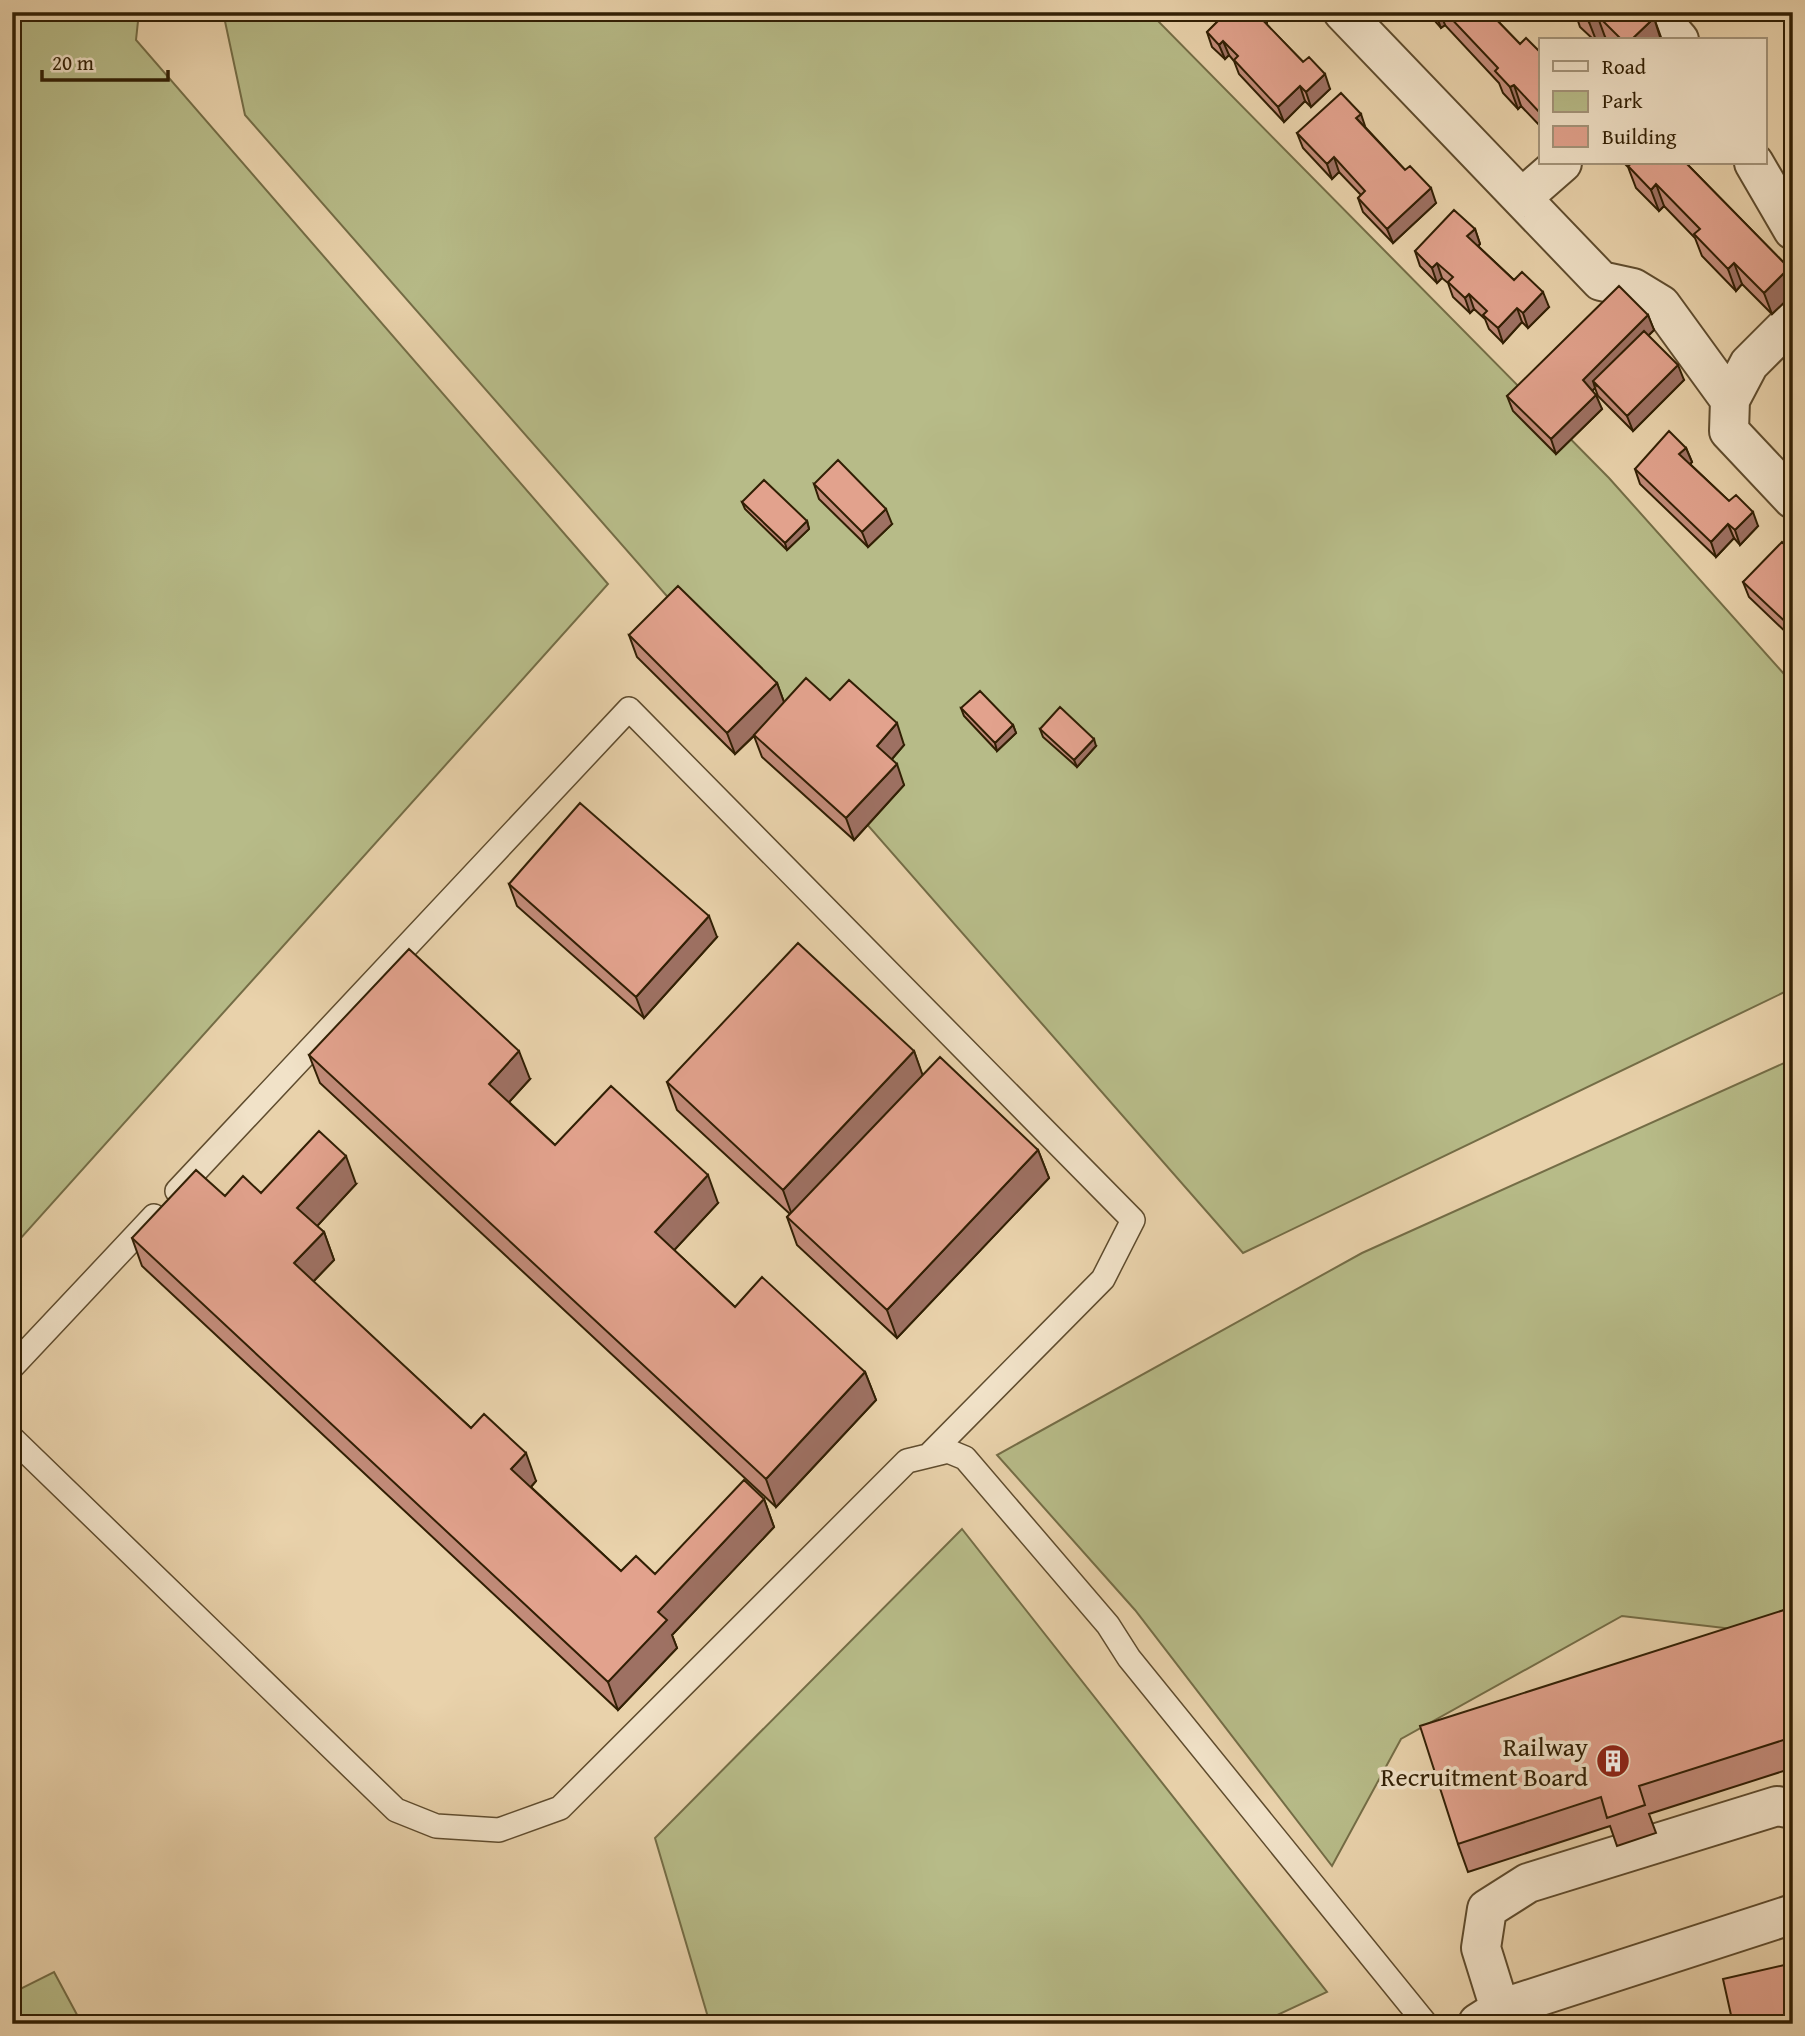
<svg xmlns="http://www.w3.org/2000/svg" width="1805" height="2036" font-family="'Gentium Book Plus',serif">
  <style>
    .green { fill: #b7bb88; stroke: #746d46; stroke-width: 2 }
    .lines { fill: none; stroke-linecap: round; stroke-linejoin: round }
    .lane-casing { stroke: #5f4c2e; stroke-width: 26 }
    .street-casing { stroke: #5f4c2e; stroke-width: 42 }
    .lane { stroke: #f1e2c8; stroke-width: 23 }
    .street { stroke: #f1e2c8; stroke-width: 38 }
    .wall { fill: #c28b79; stroke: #311f04; stroke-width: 2 }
    .shaded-wall { fill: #9e7163; stroke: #311f04; stroke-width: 2 }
    .building { fill: #e2a28d; stroke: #311f04; stroke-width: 2 }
    .labels { text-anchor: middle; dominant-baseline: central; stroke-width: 7; stroke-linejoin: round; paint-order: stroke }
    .poi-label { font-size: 26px; fill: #311f04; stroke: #f1e2c8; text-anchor: end }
  </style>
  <rect width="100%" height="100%" fill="#e9d2ab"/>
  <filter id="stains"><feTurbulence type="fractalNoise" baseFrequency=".00286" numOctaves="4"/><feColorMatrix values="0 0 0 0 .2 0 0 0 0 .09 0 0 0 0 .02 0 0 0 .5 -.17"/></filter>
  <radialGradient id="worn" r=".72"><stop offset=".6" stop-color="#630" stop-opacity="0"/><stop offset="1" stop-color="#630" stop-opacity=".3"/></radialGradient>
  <path class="green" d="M12,12H139L136,40L608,584L12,1248Z
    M223,12H1154L1152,15L1609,478L1793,684V988L1243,1253L245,115Z
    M1793,1059V1636L1622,1616L1401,1739L1332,1866L1135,1610L997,1455L1362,1253Z
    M962,1529L1327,1992L1258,2024H710L655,1838Z
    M54,1972L82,2024H12V1993Z"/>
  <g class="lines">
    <g class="lane-casing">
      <path id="lane" d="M177,1191L629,709L1133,1220L1103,1279L930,1454
        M12,1367L154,1216
        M12,1438L396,1810L436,1826L499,1830L560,1808L907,1461L948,1451L965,1458L1108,1625L1129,1658L1426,2024"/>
    </g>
    <g class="street-casing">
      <path id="street" d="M1343,12L1601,281L1633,288L1661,305L1730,400
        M1655,12L1679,40
        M1754,163L1793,230
        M1522,198L1562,163
        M1793,320L1749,364L1730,400L1729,431L1793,499
        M1500,2009L1481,1948L1487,1909L1528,1883L1777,1806L1793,1809
        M1478,2023L1500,2009L1793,1914"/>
    </g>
    <use href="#lane" class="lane"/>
    <use href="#street" class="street"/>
  </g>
  <path class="wall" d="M1227,12H1264L1267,23L1266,24L1330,89L1311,107L1305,101L1284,122L1239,74L1234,61L1229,55L1225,59L1212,47L1207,32Z
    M1427,12H1489L1520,44L1541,53V127L1521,106L1518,109L1503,93L1499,83L1445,25L1441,28Z
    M1575,12H1648L1654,18L1662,40H1608L1605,37L1601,40H1594L1580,27Z
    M1366,128L1436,203L1393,243L1363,212L1358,198L1361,195L1339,172L1332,179L1303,148L1297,133Z
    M1624,163H1686L1789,268L1793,278V294L1772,314L1742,284L1736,291L1702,256L1695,238L1664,206L1659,211L1636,188L1628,167Z
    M1475,229L1480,244L1478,246L1514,280L1549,307L1528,328L1522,322L1503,343L1489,329L1485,319L1474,309L1470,313L1453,297L1448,283L1442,278L1437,283L1420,266L1415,251Z
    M1648,315L1654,330L1648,336L1684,380L1633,431L1598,396L1595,388L1592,391L1602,409L1556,454L1513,411L1507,396Z
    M1686,448L1692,462L1690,464L1729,501L1758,526L1740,545L1734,538L1716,557L1640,484L1635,469Z
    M814,484L892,524L868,547L819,499Z
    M742,502L807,521L809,529L787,550L745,509Z
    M1793,553V639L1749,597L1743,582Z
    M629,635L777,683L784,702L830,700L904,745L892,759L904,785L854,840L762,757L754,736L735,754L637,657Z
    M961,708L1013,725L1016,733L997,751L964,716Z
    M1040,729L1096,746L1077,767L1043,737Z
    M509,884L717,937L644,1018L517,906Z
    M914,1051L922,1075L1038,1150L1049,1178L897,1338L797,1245L787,1217L790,1214L677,1110L667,1082Z
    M309,1055L530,1079L509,1102L555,1145L718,1203L674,1250L735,1307L865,1372L876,1400L776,1507L320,1083Z
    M356,1184L317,1226L324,1232L334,1260L313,1282L471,1428L536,1481L531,1487L621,1571L655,1574L764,1499L774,1527L672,1635L677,1648L618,1710L142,1266L132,1238L225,1196Z
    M1784,1610L1793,1634V1768L1649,1814L1656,1833L1617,1846L1610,1826L1468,1872L1458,1844Z"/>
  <path class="shaded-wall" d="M1257,12H1264L1267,23L1261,28L1256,13Z
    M1435,12H1440L1445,25L1441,28Z
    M1597,15L1605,37L1601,40H1596L1589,22Z
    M1654,18L1661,40H1631Z
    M1223,41L1229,55L1225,59L1219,45Z
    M1325,74L1330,89L1311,107L1306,92Z
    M1514,85L1521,106L1518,109L1510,87Z
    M1300,86L1305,101L1284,122L1278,107Z
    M1361,114L1366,129L1356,118Z
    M1334,157L1339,172L1332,179L1327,164Z
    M1656,184L1664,206L1659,211L1651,190Z
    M1431,188L1436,203L1393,243L1387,229Z
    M1475,229L1480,244L1473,251L1467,236Z
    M1437,263L1442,278L1437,283L1432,268Z
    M1734,263L1742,284L1736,291L1728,269Z
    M1789,268L1793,278V294L1772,314L1764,293Z
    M1543,292L1549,307L1528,328L1523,313Z
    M1469,294L1474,309L1470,313L1465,298Z
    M1517,308L1522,322L1503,343L1498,328Z
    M1648,315L1654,330L1597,386L1593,381L1595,388L1588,395L1583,380Z
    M1678,365L1684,380L1633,431L1627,416Z
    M1596,395L1602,409L1556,454L1551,439Z
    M1686,448L1692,462L1685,469L1679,454Z
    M886,509L892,524L868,547L862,532Z
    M1753,512L1758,526L1740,545L1735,530Z
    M807,521L809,529L787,550L785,543Z
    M1728,524L1734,538L1716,557L1711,542Z
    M777,683L785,705L735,754L727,733Z
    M897,723L904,745L885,767L877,746Z
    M1013,725L1016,733L997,751L995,743Z
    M1094,739L1096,746L1077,767L1074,760Z
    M897,764L904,785L854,840L846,818Z
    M709,916L717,937L644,1018L636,997Z
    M519,1051L530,1079L500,1112L489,1084Z
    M914,1051L924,1079L793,1218L783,1190Z
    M1038,1150L1049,1178L897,1338L887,1310Z
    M346,1156L356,1184L308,1236L297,1208Z
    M708,1175L718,1203L665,1260L655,1232Z
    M324,1232L334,1260L304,1291L294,1263Z
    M865,1372L876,1400L776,1507L766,1479Z
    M526,1453L536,1481L522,1497L511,1469Z
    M764,1499L774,1527L672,1635L677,1648L618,1710L608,1682L658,1612Z"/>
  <path class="building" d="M1227,12H1257L1256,13L1303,62L1309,57L1325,74L1306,92L1300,86L1278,107L1234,60L1238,56L1223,41L1219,45L1207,32Z
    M1445,12H1489L1520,44L1526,38L1541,53V114L1514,85L1510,87L1495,71L1498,68Z
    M1580,12H1648L1654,18L1631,40H1622L1597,15L1589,22Z
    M1341,93L1361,114L1356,118L1405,170L1410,166L1431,188L1387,229L1358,198L1365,191L1334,157L1327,164L1297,133Z
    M1632,163H1686L1789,268L1764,293L1734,263L1728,269L1694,234L1700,229L1656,184L1651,190L1628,166Z
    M1454,210L1475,229L1467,236L1514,280L1522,272L1543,292L1523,313L1517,308L1498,328L1483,315L1487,311L1469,294L1465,298L1448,282L1453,277L1437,263L1432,268L1415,251Z
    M1619,286L1648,315L1583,380L1596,395L1551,439L1507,396Z
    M1644,331L1678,365L1627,416L1593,381Z
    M1669,431L1686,448L1679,454L1729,501L1736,495L1753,512L1735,530L1728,524L1711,542L1635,469Z
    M838,460L886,509L862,532L814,484Z
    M764,480L807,521L785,543L742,502Z
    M1782,542L1793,553V629L1743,582Z
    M678,586L777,683L727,733L629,635Z
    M806,678L830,700L849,680L897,723L877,746L897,764L846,818L754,735Z
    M980,691L1013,725L995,743L961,708Z
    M1060,707L1094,739L1074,760L1040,729Z
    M580,803L709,916L636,997L509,884Z
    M798,943L914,1051L783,1190L667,1082Z
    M409,949L519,1051L489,1084L555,1145L611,1086L708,1175L655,1232L735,1307L762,1277L865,1372L766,1479L309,1055Z
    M940,1057L1038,1150L887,1310L787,1217Z
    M319,1131L346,1156L297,1208L324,1232L294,1263L471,1428L484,1414L526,1453L511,1469L621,1571L636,1556L655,1574L744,1480L764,1499L658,1612L667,1620L608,1682L132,1238L196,1170L225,1196L243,1176L261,1193Z
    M1784,1610L1793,1637V1737L1639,1786L1645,1805L1607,1818L1601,1797L1458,1844L1420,1726Z
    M1793,1963V2024H1733L1723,1979Z"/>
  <defs>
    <g id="building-disc" transform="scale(1.75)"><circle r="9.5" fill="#8f2418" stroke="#f1e2c8"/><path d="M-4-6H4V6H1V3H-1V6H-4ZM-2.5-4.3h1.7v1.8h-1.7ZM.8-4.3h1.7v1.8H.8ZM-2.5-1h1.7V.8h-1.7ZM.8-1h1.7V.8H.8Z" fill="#fff"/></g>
  </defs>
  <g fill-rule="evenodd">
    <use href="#building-disc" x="1613" y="1761"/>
  </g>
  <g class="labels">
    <g class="poi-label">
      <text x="1588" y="1746">Railway<tspan x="1588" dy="30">Recruitment Board</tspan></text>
    </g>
  </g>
  <rect width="1805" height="2036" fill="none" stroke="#e9d2ab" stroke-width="42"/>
  <rect x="14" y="14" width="1777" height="2008" fill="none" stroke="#311f04" stroke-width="3.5"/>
  <rect x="21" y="21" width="1763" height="1994" fill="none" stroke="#311f04" stroke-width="2"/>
  <rect x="1539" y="38" width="228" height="126" fill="#f1e2c8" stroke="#a4947a" stroke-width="2"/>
  <rect x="1553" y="61" width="35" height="10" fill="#f1e2c8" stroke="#a4947a" stroke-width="2"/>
  <text x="1602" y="74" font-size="21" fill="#311f04">Road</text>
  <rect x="1553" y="91" width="35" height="21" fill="#b7bb88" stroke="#a4947a" stroke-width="2"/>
  <text x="1602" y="108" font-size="21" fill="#311f04">Park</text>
  <rect x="1553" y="126" width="35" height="21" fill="#e2a28d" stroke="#a4947a" stroke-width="2"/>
  <text x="1602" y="144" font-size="21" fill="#311f04">Building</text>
  <path d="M42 70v10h126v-10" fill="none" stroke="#311f04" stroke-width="3.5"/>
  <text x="52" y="70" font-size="21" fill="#311f04" stroke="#f1e2c8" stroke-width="5" paint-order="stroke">20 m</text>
  <rect width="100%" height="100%" filter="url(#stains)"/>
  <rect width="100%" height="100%" fill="url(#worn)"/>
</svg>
